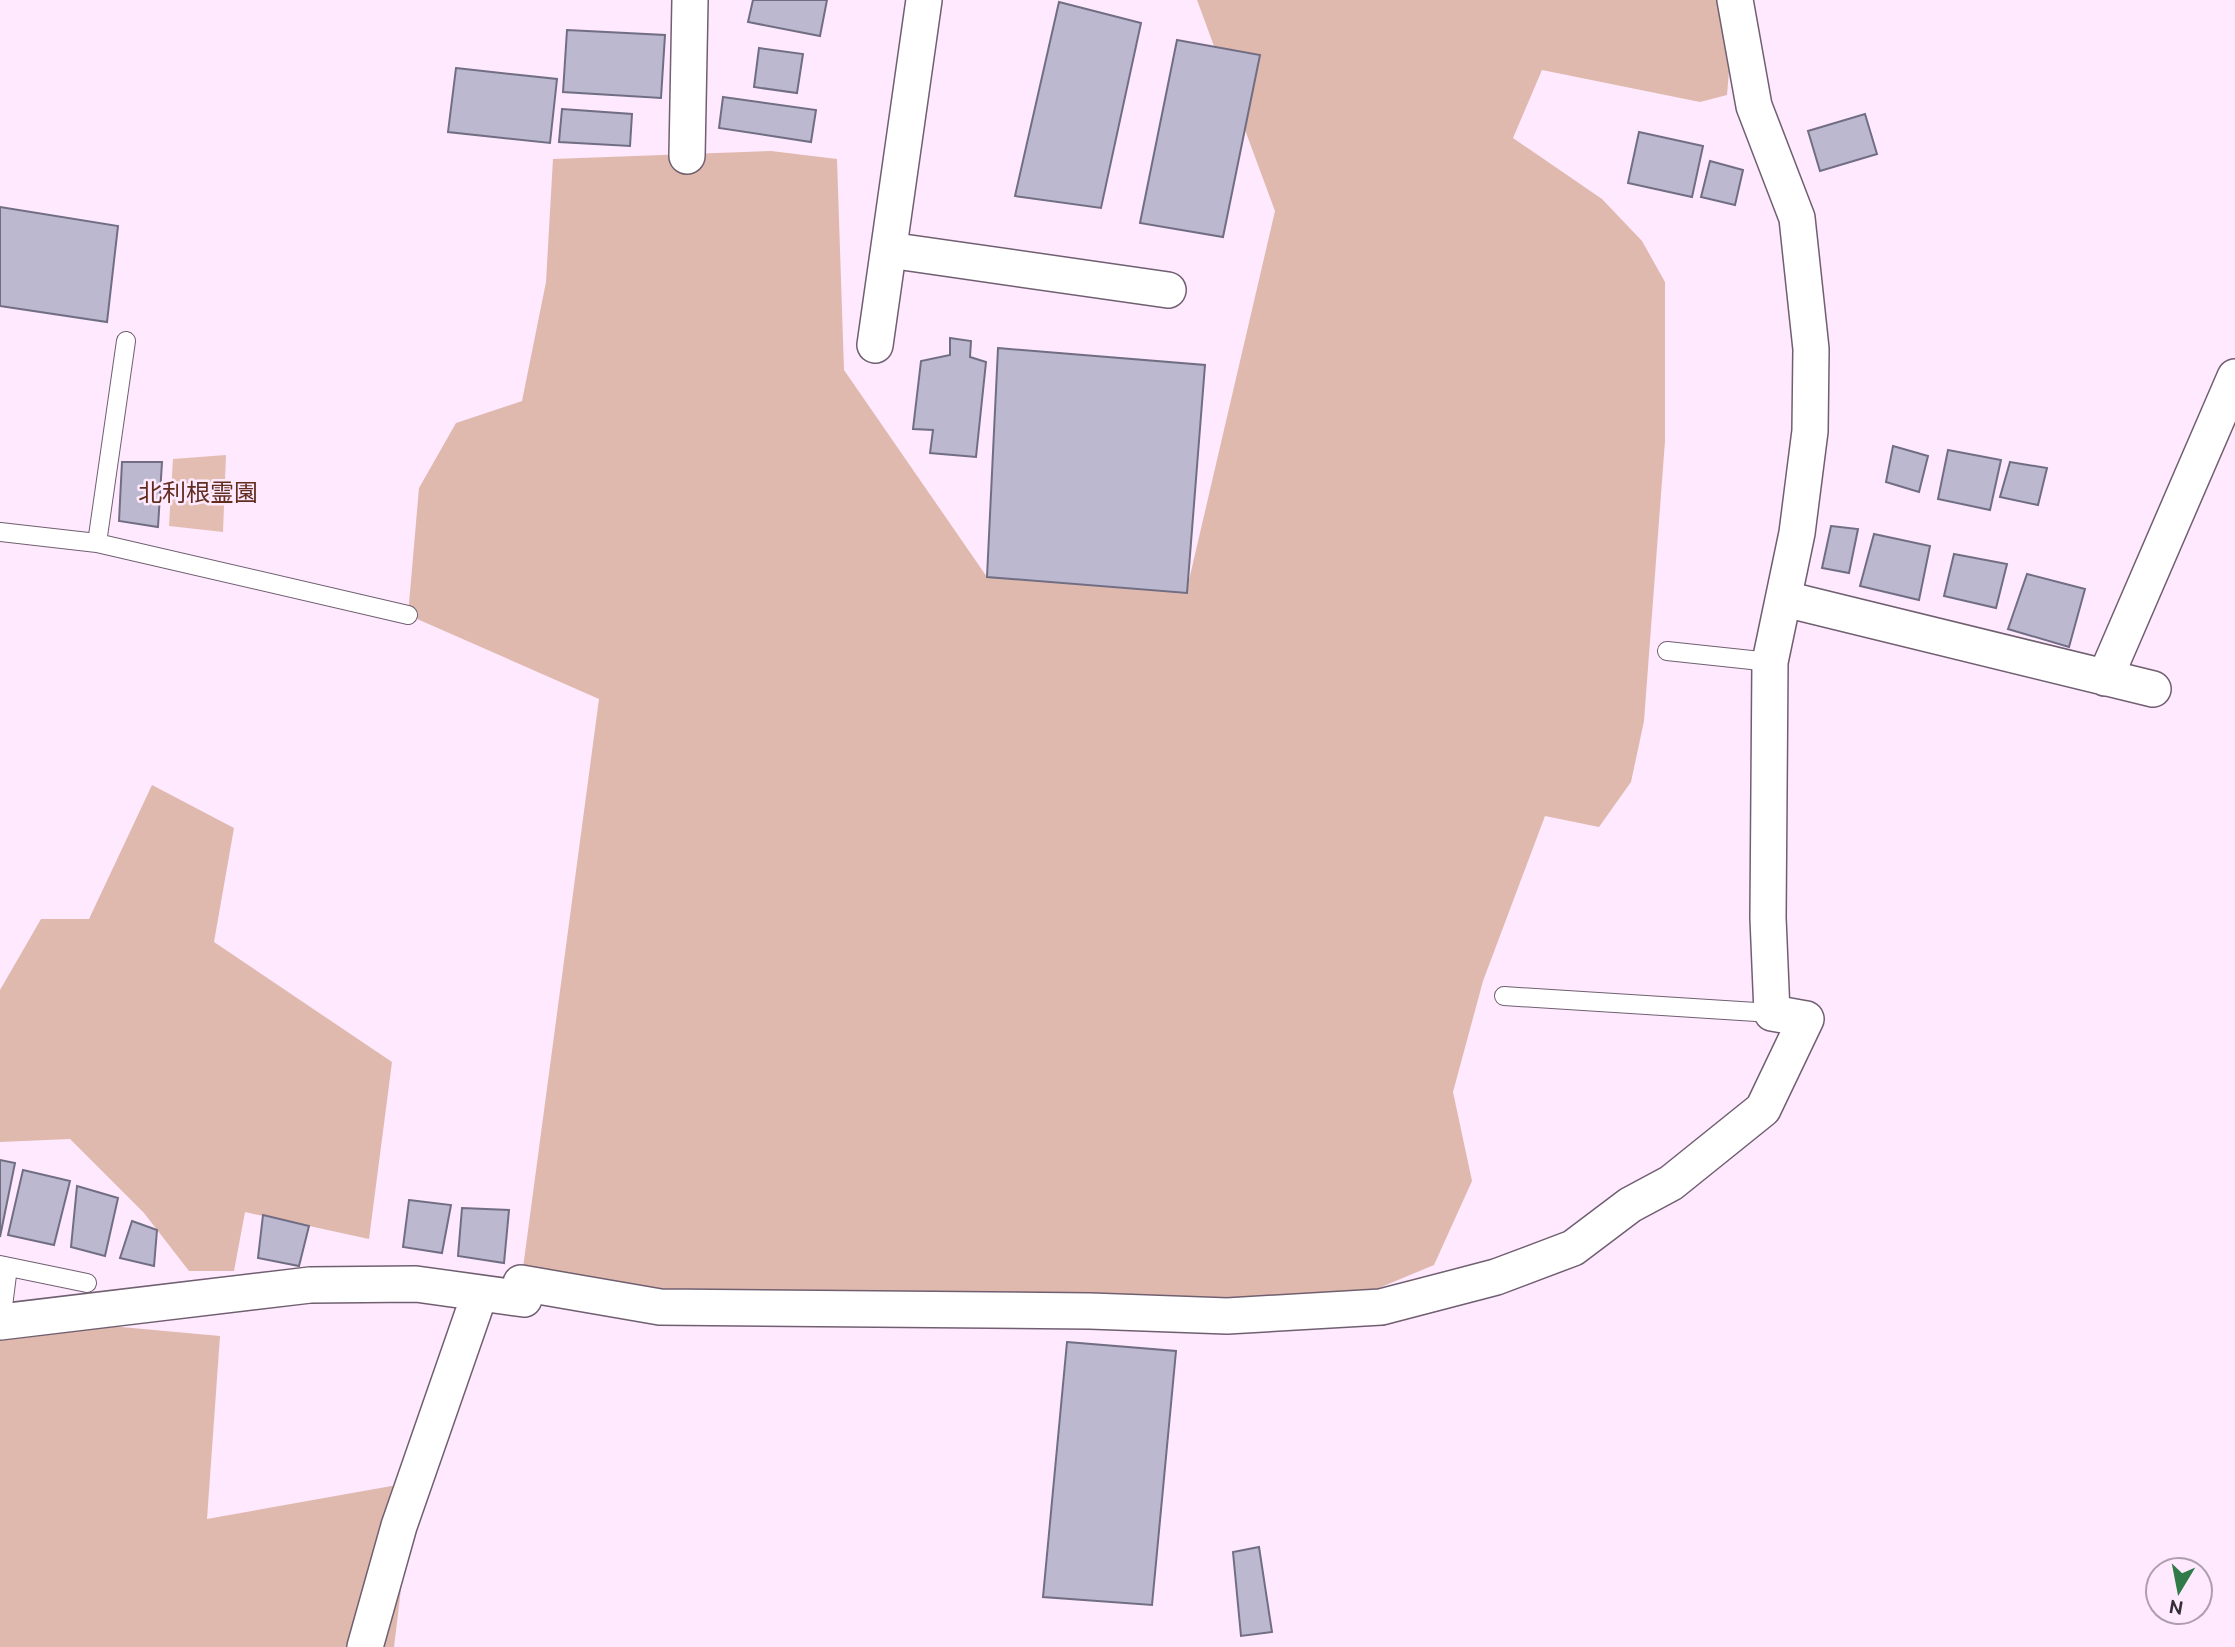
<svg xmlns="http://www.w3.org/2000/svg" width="2235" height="1647" font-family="Ubuntu,'Noto Sans JP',sans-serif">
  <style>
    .green { fill: #e3bdb2 }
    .forest { fill: #e0b9ae }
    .building { fill: #bbb8d0; stroke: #716e84; stroke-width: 2 }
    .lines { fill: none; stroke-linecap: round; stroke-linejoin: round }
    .lane-casing { stroke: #705f70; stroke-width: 20 }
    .street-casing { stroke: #705f70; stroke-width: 38 }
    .lane { stroke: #fff; stroke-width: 18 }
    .street { stroke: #fff; stroke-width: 35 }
    .labels { text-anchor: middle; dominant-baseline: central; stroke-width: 5; stroke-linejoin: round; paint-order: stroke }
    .park-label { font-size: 24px; fill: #612d1f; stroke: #fee9fe }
  </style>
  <rect width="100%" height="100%" fill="#fee9fe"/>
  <path class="green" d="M226,455L223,532L169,526L173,459Z"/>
  <path class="forest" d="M1197,0H1735L1727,95L1700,102L1542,70L1513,138L1602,199L1642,241L1665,282V441L1644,721L1631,782L1599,827L1545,816L1483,981L1453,1092L1472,1181L1434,1265L1326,1310L1137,1313L521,1283L599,699L408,615L419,488L456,423L522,401L546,282L553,159L771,151L837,159L844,370L987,577L1186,593L1275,211Z
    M152,785L234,828L214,942L392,1062L369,1239L245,1212L234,1271H189L144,1213L70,1139L0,1142V990L41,919H89Z
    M0,1316L220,1336L207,1519L414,1482L394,1647H0Z"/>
  <path class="building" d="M753,0H827L820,36L748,22Z
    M1059,2L1141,23L1101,208L1015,196Z
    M567,30L665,35L661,98L563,92Z
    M1177,40L1260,55L1223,237L1140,223Z
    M759,48L803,54L797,93L754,87Z
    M456,68L557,79L550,143L448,132Z
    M723,97L816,110L811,142L719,128Z
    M562,109L632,114L630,146L559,142Z
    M1865,114L1877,154L1820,171L1808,131Z
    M1639,132L1703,146L1692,197L1628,183Z
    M1710,161L1743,170L1735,205L1701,197Z
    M0,207L118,226L107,322L0,306Z
    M950,338L971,341L970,357L986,362L976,457L930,453L933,430L913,429L921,361L950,355Z
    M998,348L1205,365L1187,593L987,577Z
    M1893,446L1928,456L1919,492L1886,482Z
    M1948,450L2001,460L1990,510L1938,499Z
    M122,462H162L158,527L119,521Z
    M2010,462L2047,468L2038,505L2000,497Z
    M1831,526L1858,529L1849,573L1822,568Z
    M1874,534L1930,546L1919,600L1860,586Z
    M1954,554L2007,564L1996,608L1944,596Z
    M2027,574L2085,589L2069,647L2008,629Z
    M0,1160L15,1163L0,1237Z
    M23,1170L70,1181L54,1245L8,1235Z
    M77,1186L118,1198L105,1256L71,1247Z
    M409,1200L451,1205L442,1253L403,1247Z
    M462,1208L509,1210L504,1263L458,1256Z
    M263,1215L309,1226L299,1266L258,1258Z
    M132,1221L157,1230L154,1266L120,1258Z
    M1067,1342L1176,1351L1152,1605L1043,1597Z
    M1259,1547L1272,1632L1241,1636L1233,1552Z"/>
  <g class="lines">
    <g class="lane-casing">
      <path id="lane" d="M0,532L97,543L408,615
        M97,543L126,341
        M1667,651L1770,662
        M1504,996L1772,1013
        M0,1265L87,1283
        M1,1322L8,1267"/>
    </g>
    <g class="street-casing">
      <path id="street" d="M687,156L690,0
        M889,250L1168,290
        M875,345L924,0
        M1785,599L2153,689
        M2105,678L2235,377
        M0,1322L310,1285L416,1284L524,1299L521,1283L660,1307L1090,1311L1227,1316L1381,1307L1496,1277L1573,1248L1630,1205L1671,1183L1763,1109L1806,1019L1772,1013L1768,918L1770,662L1797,533L1810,431L1811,349L1797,218L1754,106L1735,0
        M365,1647L399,1526L480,1293"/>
    </g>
    <use href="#lane" class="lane"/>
    <use href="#street" class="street"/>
  </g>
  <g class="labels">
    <g class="park-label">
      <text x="198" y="492">北利根霊園</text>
    </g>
  </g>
  <g transform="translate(2179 1591) rotate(190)"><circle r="33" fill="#fee9fe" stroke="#ae9eae" stroke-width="2"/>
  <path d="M0-5L12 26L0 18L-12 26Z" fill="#317b49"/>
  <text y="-10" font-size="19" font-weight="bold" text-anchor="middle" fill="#352e35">N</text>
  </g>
</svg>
